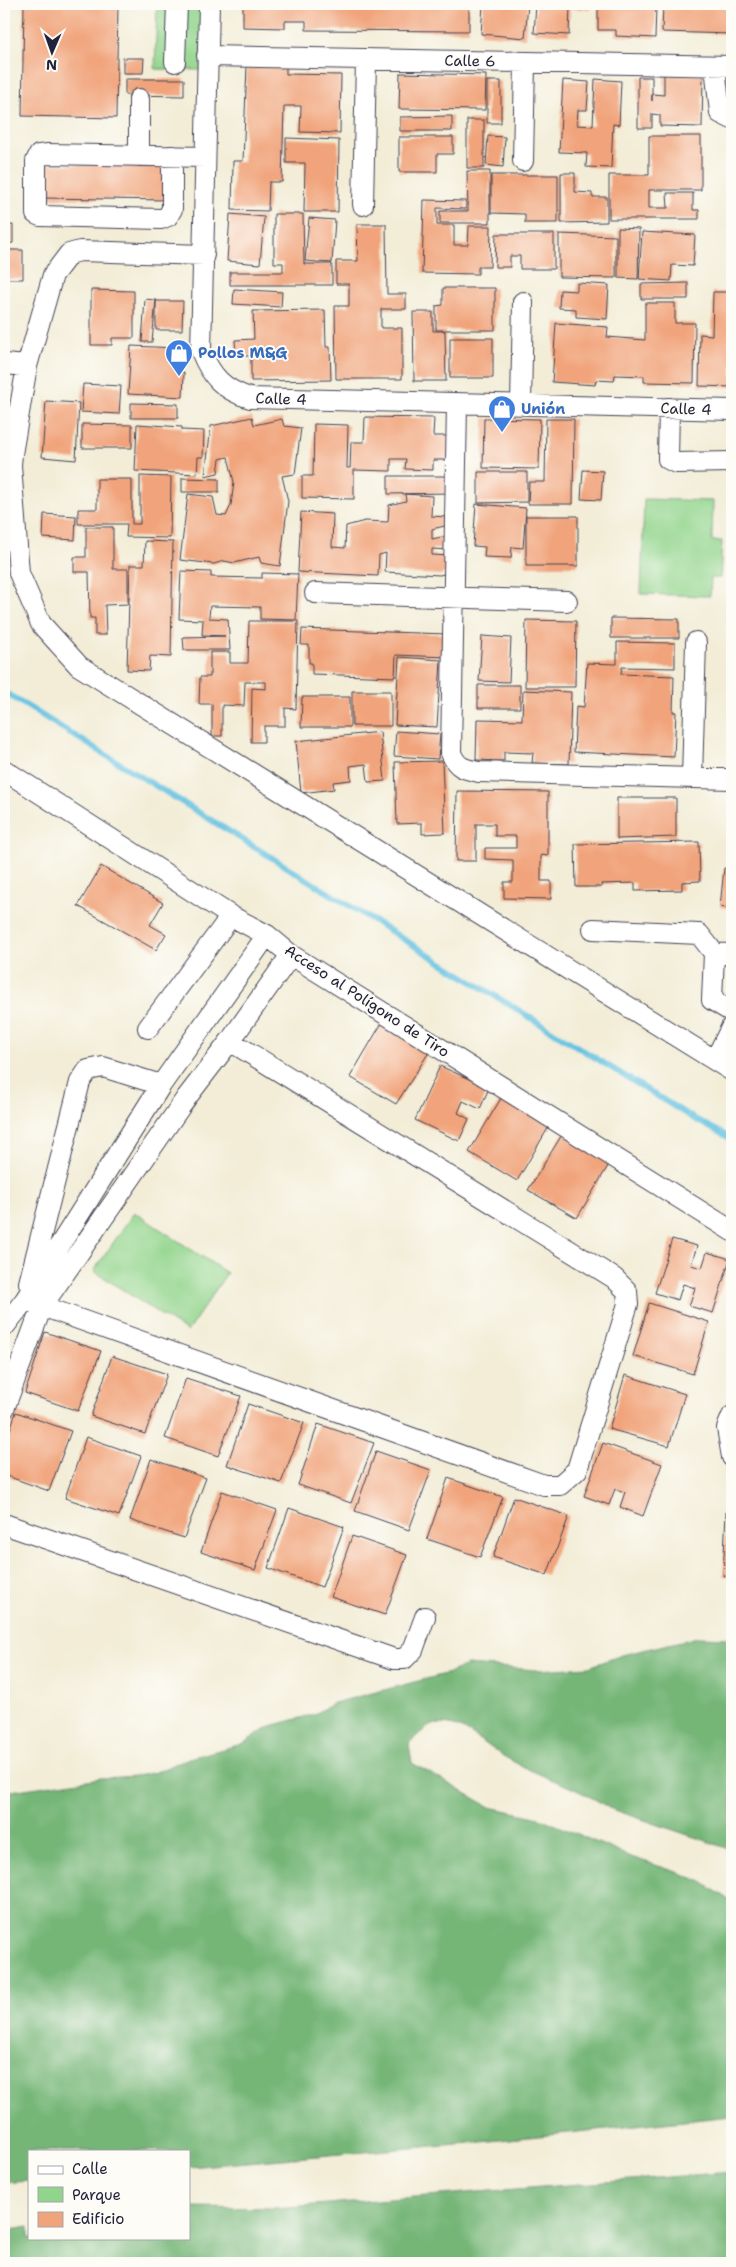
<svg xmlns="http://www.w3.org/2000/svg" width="736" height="2267" font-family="'Shantell Sans',sans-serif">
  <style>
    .green { fill: #91d48b; stroke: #5a7b63 }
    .forest { fill: #74b677; stroke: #4b6c59 }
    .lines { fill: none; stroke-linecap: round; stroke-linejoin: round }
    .stream { stroke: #62c1e0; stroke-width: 6 }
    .building { fill: #f1a47c }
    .minor-casing { stroke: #414052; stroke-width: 22 }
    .minor { stroke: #fff; stroke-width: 20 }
    .labels { text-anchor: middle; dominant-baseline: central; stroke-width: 4; stroke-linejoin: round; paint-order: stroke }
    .street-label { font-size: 15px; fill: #22223b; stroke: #fdfcf7 }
    .shop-label { font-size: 15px; font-weight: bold; fill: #366cbe; stroke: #fdfcf7; text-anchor: start }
  </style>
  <rect width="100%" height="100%" fill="#fdfcf7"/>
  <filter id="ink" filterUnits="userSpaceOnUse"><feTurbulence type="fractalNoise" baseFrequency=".02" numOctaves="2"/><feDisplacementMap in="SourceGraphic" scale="10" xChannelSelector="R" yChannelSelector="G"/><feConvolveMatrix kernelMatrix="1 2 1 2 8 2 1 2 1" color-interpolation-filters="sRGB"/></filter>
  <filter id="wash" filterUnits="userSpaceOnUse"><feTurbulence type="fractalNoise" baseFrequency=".0096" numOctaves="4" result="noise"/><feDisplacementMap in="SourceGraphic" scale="20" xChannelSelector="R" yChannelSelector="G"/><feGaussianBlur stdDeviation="1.12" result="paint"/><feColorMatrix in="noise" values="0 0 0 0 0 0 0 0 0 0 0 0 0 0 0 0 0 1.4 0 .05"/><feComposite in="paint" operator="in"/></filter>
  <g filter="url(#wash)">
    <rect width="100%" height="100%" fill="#f3edd7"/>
    <path class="green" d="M157,4H202L201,70L155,69Z
      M644,499L713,501L712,541H722L720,578H711L710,596L641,594Z
      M134,1212L227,1273L187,1332L94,1271Z"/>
    <path class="forest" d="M698,1637L732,1638V1850L609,1808C577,1786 538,1777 505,1757C484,1745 466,1724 440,1724C428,1723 417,1736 409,1744L412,1763L490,1807L540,1818L628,1856L683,1874L702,1882L732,1902V2116L481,2142L189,2167V2151H29V2181L4,2183V1792L101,1778L136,1776L156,1772L189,1758L242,1744L271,1726L315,1714L334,1703L449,1673L467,1665L537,1670L589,1667L622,1655Z
      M732,2172V2263H4V2231L29,2227V2238H189V2207L276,2208Z"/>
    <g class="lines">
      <path class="stream" d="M4,692L691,1117L732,1139"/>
    </g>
    <g id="blocks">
      <path class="building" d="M24,4H118L116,118L22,116Z
        M243,4H469V31L306,30V21H285V28L243,27Z
        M483,4H528L525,38L481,34Z
        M536,4H570L569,35L534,33Z
        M572,4H590V9H572Z
        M598,4H654V8H656L655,38L616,36V30H598Z
        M663,4H732V34L662,32Z
        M123,58H144L143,73H123Z
        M247,66L286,67V74L341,75L340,133L300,132L301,106H284L282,182H269L268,211L232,210L233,161H243Z
        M400,73L486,75L485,110L399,109Z
        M664,74L703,75L702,127L660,126V115L652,114V128H638V77H652V101V94L664,95Z
        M125,79H184V96L125,95Z
        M595,79L621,81L619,125L613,124L611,168L586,167L587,153L559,152L563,80L589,82L587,110H578L577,125L593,126Z
        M487,81H501V123H487Z
        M452,116V131H400V117Z
        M467,120H484V168H467Z
        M488,136L505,137L503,167L486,165Z
        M649,136H701V190H649V208H668L667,193H693V210H699V219H609V175H649Z
        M399,137H453V154H437V172H399Z
        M286,138L339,140L338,212H304L305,163H286Z
        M4,144H6V201H4Z
        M44,164L167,166L166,200L43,198Z
        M467,171H490V223H440V211H468Z
        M561,173H575V192L592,193V197H607V222L561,223Z
        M491,175H558V223H525V214L491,213Z
        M424,200L466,201V209L437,208V225H454V245H468L469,226H491L490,267H478V274L422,273Z
        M230,214L264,217L260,264L227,261Z
        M274,214H303L304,264H332V285H230V272H283V263H274Z
        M309,218L335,220L332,263L305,261Z
        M357,224H386L387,294H406V309H381V328H402V379H336L335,306H349V284H336V261H358Z
        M4,225H13V243L4,244Z
        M618,228L639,229L638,279L618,278Z
        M642,232L695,235L693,266L672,265L671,281L639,279Z
        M496,234H554V269H520V256H510V267H495Z
        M559,234L616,236V278L559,277Z
        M4,250H23V279H4Z
        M577,283L609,285L607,319L576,317V309L559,308L560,290L577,291Z
        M688,283V299H641V284Z
        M443,288H495V330H436V306L443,305Z
        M234,289L282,292L281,307L233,304Z
        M91,290L134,291V338H112V345H91Z
        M713,292H732V387L699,386L700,334L712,335Z
        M145,299L156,300L152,342H142Z
        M156,301H183L182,330H156Z
        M645,303H675V323H695L694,383L644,382V376L615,375L614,381L596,380L595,385L552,382L556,323L608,327L607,337L645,340Z
        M325,310L326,347H330L331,380L251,381V356H236L235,340L254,339L253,311Z
        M413,312H433V331H445L446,381H414Z
        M450,338H493V378H450Z
        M131,346L177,348L176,372H184L183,397L128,394Z
        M83,384L121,386L119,414L81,412Z
        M46,401L79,403L76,460L42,457Z
        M131,403L178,404V418H131Z
        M252,417L254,425L282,419L284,426L301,428L295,474L282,476L288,501L280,566L261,563L259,557L234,563L224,561L214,564L180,560L188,494L213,497L217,515L226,516L231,505L234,482L228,457L220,459L218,473L205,476L211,426Z
        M365,417L434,418L433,436H452L451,460H433V470L405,469L406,459H391V471L354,470V499L302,498V476H313L314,424L348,425L347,468H350L351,442H364Z
        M484,418L540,419L539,469L483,468Z
        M546,419H574L573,504H528L529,482H545Z
        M82,424L132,425V448H82Z
        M137,424L182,427V430L204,431L203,457H198L197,474L135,471Z
        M583,470L603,471L601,500L581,499Z
        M478,472H527V502L478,503Z
        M140,476L171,477L170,538L126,537L127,524H78V509H97V479H132V524H140Z
        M388,476H451L452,493L388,494Z
        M182,478L219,479V492H182Z
        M405,494L432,496L431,516L447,517L449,525L432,529V539L446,536L450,550L432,549V555L451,556L450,572L440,575L385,572L386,553L379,555L378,576L298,572L301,512L333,514L332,547L345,548L346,526L365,521L388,522L389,505L406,501Z
        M476,504L526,508L523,548L512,547L511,558L484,557L485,547L473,546Z
        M44,514L76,516L75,540L43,538Z
        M526,516H578V566H526Z
        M86,527H113V569H128V604L105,605L106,635H95V618H90L89,572H74V557H86Z
        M145,541L173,542L171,657L150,656L149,671L127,670L130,565H144Z
        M181,571L211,572V577L262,578V573L298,574L296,620L260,619V607L210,606L209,618L228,619L230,650H184L183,637L225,636L202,635L203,620L179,619Z
        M611,618L679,619V638H611Z
        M526,620L576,621L575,687H525Z
        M249,621H298L296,709L285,708V726H264V742H251L252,688L266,689V682H245L244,706L222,705V736H212V704H199L200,677H210V652H230V663H248Z
        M302,629L447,634L446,657L396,655L395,677L312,674V663H309V645H301Z
        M482,636L511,638L509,682L479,681Z
        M617,642L675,643V668L622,667L621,674L674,676L673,712H676L674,757L574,752L576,706L584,707L587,663L617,664Z
        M399,657L441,660L437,727L395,725Z
        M478,685H520V708H478Z
        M523,690L571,692L569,764L532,763L533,753L504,752V761L476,760L477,719L522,720Z
        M352,691H391V726H352Z
        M302,697H350V727H301Z
        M396,731L440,734L438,759L394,756Z
        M380,732L385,781L368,782L366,764L350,766L351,780L333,782L334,789L301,793L296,741Z
        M442,761L445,833L422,834V823L397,824L395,762Z
        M457,791L548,792V856L541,855V881H551V899L504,898V882H513V860L485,859V848H516V836H495V824H476V861H456Z
        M617,798H676V837L617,839Z
        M699,842L700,881L682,882V890L635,891V883L601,884L602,887H576L575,844Z
        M101,866L163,903L150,925L166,934L156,950L78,906Z
        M724,868L732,869V909L720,907Z
        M383,1021L431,1049L396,1104L350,1077Z
        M440,1066L489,1088L480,1109L463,1101L458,1113L469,1119L459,1141L415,1120Z
        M503,1095L551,1123L517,1181L469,1152Z
        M563,1133L611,1161L577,1218L528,1190Z
        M672,1239L697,1246L691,1265L702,1268L707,1252L730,1259L713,1313L689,1306L695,1288L683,1284L678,1300L655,1293Z
        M649,1303L709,1322L693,1374L633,1356Z
        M45,1332L101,1351L78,1411L25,1393Z
        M112,1356L167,1374L145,1434L91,1416Z
        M625,1375L685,1394L669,1446L609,1429Z
        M186,1378L241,1396L218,1456L165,1438Z
        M248,1404L304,1423L281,1483L227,1465Z
        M16,1412L71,1431L49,1491L4,1475V1447Z
        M318,1424L374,1443L351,1503L298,1485Z
        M86,1437L141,1456L119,1516L65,1498Z
        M603,1443L662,1464L643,1516L620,1507L625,1492L615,1489L609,1505L584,1496Z
        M376,1451L431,1470L409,1530L355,1511Z
        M151,1459L206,1478L184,1538L130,1520Z
        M448,1478L503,1497L480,1557L427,1539Z
        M222,1491L277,1510L255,1570L201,1552Z
        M514,1497L569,1516L547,1575L493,1557Z
        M289,1508L344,1527L322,1587L268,1568Z
        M726,1512H732V1577L723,1576Z
        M352,1536L407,1555L385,1615L331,1597Z"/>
    </g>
  </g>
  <g filter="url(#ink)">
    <use href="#blocks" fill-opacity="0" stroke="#414052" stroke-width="1"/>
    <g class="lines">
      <g class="minor-casing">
        <path id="minor" d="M209,4L201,351C211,376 223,390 250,398L732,410
          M207,56L732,66
          M175,62L177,4
          M715,66L720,113L732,119
          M139,156V99
          M172,156V209L168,216L161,219L40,216L36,214V161L39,155L48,154L205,157
          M523,161L525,62
          M363,205L366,59
          M204,255L80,251L69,254L53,275L27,366L12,454L11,465L19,573L41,624L79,666L732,1071
          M4,364L27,366
          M457,404L451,753C457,768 464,769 479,772L732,779
          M521,405L523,302
          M669,408L668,459L676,463L732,462
          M315,593L567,601
          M4,770L231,916L267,935L291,955L732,1231
          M692,778L696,642
          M593,929L699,934L714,953L732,954
          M714,953L712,1000L732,1012
          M148,1028L231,916
          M715,1060L732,1026
          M29,1283L80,1082L88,1070L103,1067L161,1085
          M25,1300L161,1085L267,935
          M4,1327L25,1300L544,1485H560L577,1470L628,1304L627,1291L614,1278L230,1041
          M4,1409L42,1306L187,1097L230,1041L291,955
          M732,1416L727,1428L732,1457
          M4,1524L394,1659H404L413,1650L425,1617"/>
      </g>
      <use href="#minor" class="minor"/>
    </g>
  </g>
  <defs>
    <g id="shop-pin" transform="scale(1.4375)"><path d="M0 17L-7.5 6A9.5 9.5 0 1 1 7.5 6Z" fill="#3f7fe0" stroke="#fdfcf7"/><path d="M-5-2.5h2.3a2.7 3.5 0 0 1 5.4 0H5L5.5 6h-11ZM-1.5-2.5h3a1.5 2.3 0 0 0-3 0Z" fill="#fff"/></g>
  </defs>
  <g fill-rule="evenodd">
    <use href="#shop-pin" x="179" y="353"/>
    <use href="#shop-pin" x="502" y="409"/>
  </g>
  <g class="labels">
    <g class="street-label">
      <text transform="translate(470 61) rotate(1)">Calle 6</text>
      <text transform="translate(281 399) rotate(2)">Calle 4</text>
      <text transform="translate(686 409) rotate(2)">Calle 4</text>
      <text transform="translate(367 1001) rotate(33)">Acceso al Polígono de Tiro</text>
    </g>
    <g class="shop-label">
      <text x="198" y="353">Pollos M&amp;G</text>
      <text x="521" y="409">Unión</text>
    </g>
  </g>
  <rect width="736" height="2267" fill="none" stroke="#fdfcf7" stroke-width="20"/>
  <rect x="28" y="2150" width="162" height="90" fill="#fdfcf7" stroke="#a5a5ac"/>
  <rect x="38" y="2166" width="25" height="8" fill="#ffffff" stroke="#a5a5ac"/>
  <text x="72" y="2174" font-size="15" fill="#22223b">Calle</text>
  <rect x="38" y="2187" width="25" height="15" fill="#91d48b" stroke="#a5a5ac"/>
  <text x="72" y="2200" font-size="15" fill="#22223b">Parque</text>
  <rect x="38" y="2212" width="25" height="15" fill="#f1a47c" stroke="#a5a5ac"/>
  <text x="72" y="2224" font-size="15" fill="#22223b">Edificio</text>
  <g transform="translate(52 52) rotate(182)" stroke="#fdfcf7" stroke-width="4" paint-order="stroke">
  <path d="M0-4L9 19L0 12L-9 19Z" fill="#22223b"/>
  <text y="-8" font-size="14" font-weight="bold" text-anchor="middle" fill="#22223b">N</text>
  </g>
</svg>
